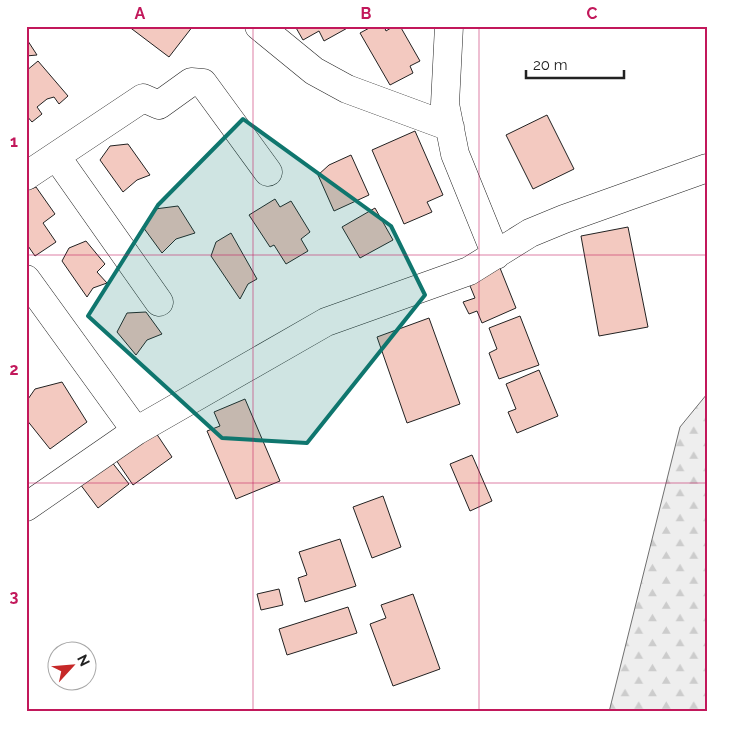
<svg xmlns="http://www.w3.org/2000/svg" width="733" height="738" font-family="Raleway,sans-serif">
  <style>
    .forest { fill: url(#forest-firs); stroke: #6f6f6f }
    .building { fill: #f3c9c0; stroke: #222 }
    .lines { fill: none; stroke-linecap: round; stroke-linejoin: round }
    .minor-casing { stroke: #222; stroke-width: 29 }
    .minor { stroke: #fff; stroke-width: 28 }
    .marked { fill: #0f766e; fill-opacity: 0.2; stroke: #0f766e; stroke-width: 4; stroke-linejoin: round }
    .grid { fill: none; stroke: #c2185b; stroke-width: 1; stroke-opacity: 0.55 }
    .neatline { fill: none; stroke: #c2185b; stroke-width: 2 }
    .grid-label { font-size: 16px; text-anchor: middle; font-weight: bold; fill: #c2185b }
  </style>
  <defs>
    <pattern id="forest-firs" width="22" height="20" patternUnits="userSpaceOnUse" patternTransform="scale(1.25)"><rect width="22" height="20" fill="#eee"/><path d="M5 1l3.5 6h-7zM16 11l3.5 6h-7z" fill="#ccc"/></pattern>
  </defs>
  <rect width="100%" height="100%" fill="#fff"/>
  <path class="forest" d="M707,394V712H609L680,427Z"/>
  <path class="building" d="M128,26H193L169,57Z
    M295,26H351L324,41L319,31L303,40Z
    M373,26H384L386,31L394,26H400L420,61L410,66L413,73L390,85L360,33Z
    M26,38L37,55L26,56Z
    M38,61L68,96L59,104L54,97L47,99L37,107L42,114L32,122L26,115V71Z
    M547,115L574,169L533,189L506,135Z
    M415,131L443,195L427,202L432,212L404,224L372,150Z
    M128,144L150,175L137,180L123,192L100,160L110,146Z
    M351,155L369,195L334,211L318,175L329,165Z
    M36,187L55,214L43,223L56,242L35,256L26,243V191Z
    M275,199L280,207L291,201L310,232L301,239L308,251L286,264L274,245L270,247L249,215Z
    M178,206L195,233L176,239L162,253L143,227L155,209Z
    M375,208L393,240L360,258L342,227Z
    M628,227L648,327L599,336L581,236Z
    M231,233L257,279L248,284L240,299L211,256L216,242Z
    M86,241L105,264L97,272L107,283L93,288L87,297L62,261L69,248Z
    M500,268L516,308L482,323L477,311L469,314L463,302L475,298L468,281Z
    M146,312L162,334L147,340L136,355L117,332L127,313Z
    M520,316L539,365L499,379L489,353L497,349L489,328Z
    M429,318L460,404L407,423L377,337Z
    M539,370L558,416L517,433L508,412L516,409L506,384Z
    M62,382L87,422L50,449L26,419V402L35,389Z
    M245,399L280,481L236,499L207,431L220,426L214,412Z
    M156,433L172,457L133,485L116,460Z
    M472,455L492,501L470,511L450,464Z
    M111,461L129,484L98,508L80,484Z
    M383,496L401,547L372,558L353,507Z
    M340,539L356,586L305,602L298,578L307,575L299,552Z
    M279,589L283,605L261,610L257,594Z
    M413,594L440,669L393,686L370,624L386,618L381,605Z
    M348,607L357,633L287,655L279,629Z"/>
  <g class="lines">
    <g class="minor-casing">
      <path id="minor" d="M259,26L314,71L347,89L450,127
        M449,26L445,104L455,154L496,255
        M56,156L159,302
        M26,176L143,98L159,105L191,82L203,83L268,172
        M26,279L136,431
        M26,507L136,431L326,322L469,271L530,233L564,219L707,168"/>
    </g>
    <use href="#minor" class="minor"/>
  </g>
  <path class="marked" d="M243,119L391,226L425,295L307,443L222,438L88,316L158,205Z"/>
  <path class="grid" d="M253,26V712M479,26V712M26,255H707M26,483H707"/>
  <rect width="733" height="738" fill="none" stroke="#ffffff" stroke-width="55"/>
  <g transform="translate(72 666) rotate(64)"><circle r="24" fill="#ffffff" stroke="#a7a7a7"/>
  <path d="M0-4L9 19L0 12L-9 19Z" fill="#c62828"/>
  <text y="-8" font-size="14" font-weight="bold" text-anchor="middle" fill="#222222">N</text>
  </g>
  <path d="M526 70v8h98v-8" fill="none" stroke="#222222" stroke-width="2.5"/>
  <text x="533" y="70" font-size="15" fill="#222222" stroke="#ffffff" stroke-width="4" paint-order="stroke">20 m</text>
  <rect x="28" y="28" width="678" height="682" class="neatline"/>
  <g class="grid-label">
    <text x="140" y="19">A</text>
    <text x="366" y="19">B</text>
    <text x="592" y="19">C</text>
    <text x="14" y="147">1</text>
    <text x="14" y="375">2</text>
    <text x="14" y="602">3</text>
  </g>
</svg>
